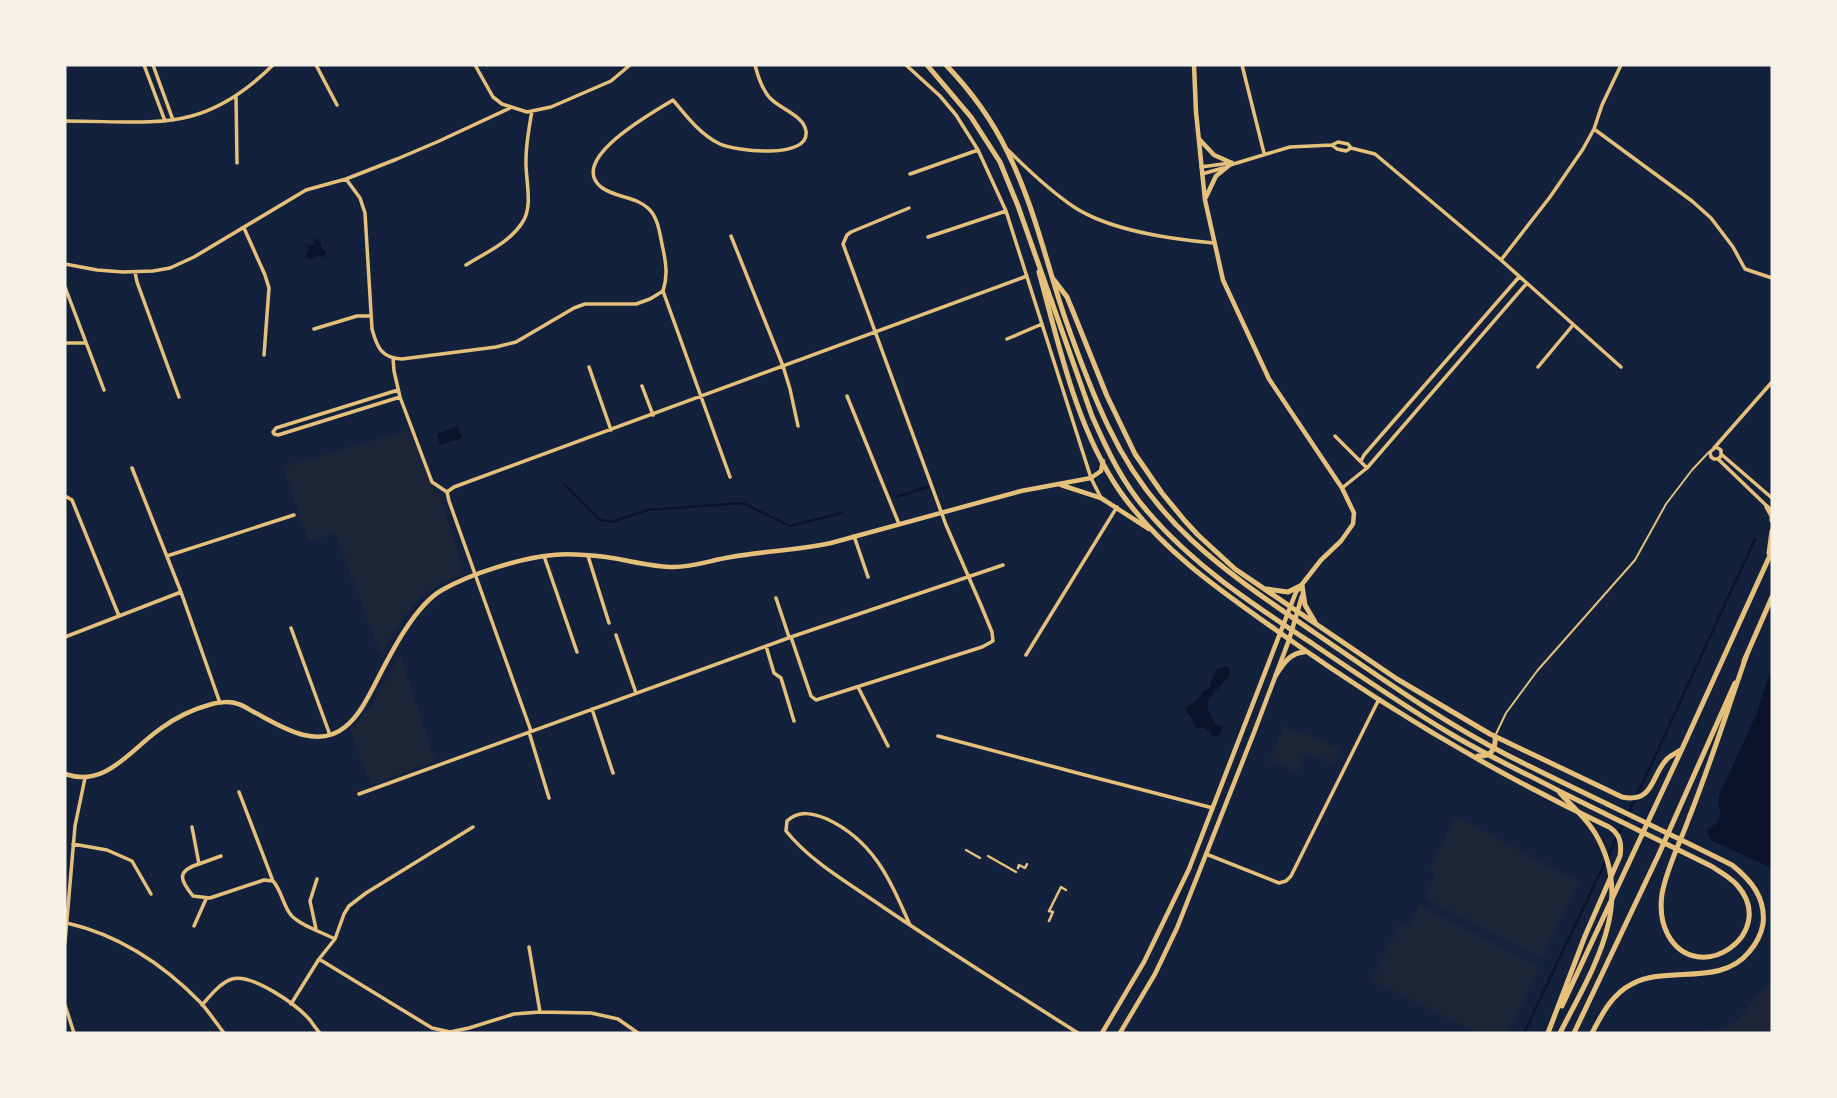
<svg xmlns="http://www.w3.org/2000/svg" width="1837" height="1098" font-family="Arial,sans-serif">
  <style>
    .green { fill: #1d2539 }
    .water { fill: #0b132b }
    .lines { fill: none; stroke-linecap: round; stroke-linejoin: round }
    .stream { stroke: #0b132b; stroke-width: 2.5 }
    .service { stroke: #e5c07b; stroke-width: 2 }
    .pedestrian { stroke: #e5c07b; stroke-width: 2.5 }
    .minor { stroke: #e5c07b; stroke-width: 3.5 }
    .tertiary { stroke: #e5c07b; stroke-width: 4.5 }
    .secondary { stroke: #e5c07b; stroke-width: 4.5 }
    .primary { stroke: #e5c07b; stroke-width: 5 }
    .trunk { stroke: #e5c07b; stroke-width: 5 }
  </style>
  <rect width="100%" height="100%" fill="#14213d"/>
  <path class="green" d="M409,430L434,491L441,497L464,574C454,578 442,582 433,588C409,603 395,631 381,655L335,532L309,542L283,467Z
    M400,655L435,761L372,785C363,767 358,749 350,731L371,706Z
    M1284,726L1339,748L1333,763L1305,752L1297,772L1270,761Z
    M1455,816L1579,882L1542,958L1424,898L1435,877L1430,869Z
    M1420,905L1539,967L1507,1033H1478L1372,980L1399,926L1408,927Z
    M1772,983V1033H1668L1720,1030L1735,1023L1767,985Z"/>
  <path class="water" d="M314,238L321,242L322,250H326L324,258L318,255L312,260L307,258V251L309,250L307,245H314Z
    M458,426L462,438L440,445L437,434Z
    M1772,665V868L1714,842C1699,828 1714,829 1719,819C1722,813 1717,803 1719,795L1757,713Z
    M1227,666L1230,670V675L1207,701L1208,709L1214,723L1223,727L1222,731L1217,737L1213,736L1205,728H1196L1190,715L1185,711L1186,707C1193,703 1200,700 1202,692L1210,687L1211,681L1217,669Z"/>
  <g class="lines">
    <path class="stream" d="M565,485L600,520L611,522L648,510L743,503L790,526L842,513
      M896,497L928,487
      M1524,1033L1646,776L1755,539"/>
    <path class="service" d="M1496,734L1506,713L1537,671L1635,560L1666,504L1692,470L1709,452"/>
    <path class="pedestrian" d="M966,850L980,858
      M988,856L1016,872
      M1018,868L1019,865L1025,868L1027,864
      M1049,921L1053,912L1049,911L1061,887L1066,890"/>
    <path class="minor" d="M144,65L165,121
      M153,65L173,120
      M316,65L337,105
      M475,65L493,97L502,104L527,112L551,107L611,81L630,65
      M906,65L940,96L956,115L978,150L1006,211L1091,478L1101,498
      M1242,65L1264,153
      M236,96L237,163
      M65,121C156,121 202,135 273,65
      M1594,129L1692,201L1711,218L1733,247L1745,269L1772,278
      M1332,145L1337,149L1346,151L1351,148
      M1008,150C1029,171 1050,191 1074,207C1111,231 1170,239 1214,243
      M1230,165L1290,147L1332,145L1338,142L1348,144L1351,148L1375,154L1501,260L1621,367
      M1201,167L1230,163
      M910,174L978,150
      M1202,174L1223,168
      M346,179L360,198L365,213L372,329C377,347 381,358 402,359L496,347L516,342L574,308L585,304H636L650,299L663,291C668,276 666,263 663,249C660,236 659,219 649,209C636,196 615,198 601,187C567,159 654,112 673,100C686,116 701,135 720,144C735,151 810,160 806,131C804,116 781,109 771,99C762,90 758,77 755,65
      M244,228L265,275L269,288L264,355
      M731,236L783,366L790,389L798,426
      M928,237L1006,211
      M1501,260L1550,197L1583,149L1594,129L1602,105L1621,65
      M65,264L97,270L123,272L153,271L170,268L194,257L306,190L346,179L397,159L437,142L510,108
      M466,265C485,253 510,242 522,223C534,206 525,179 526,160C526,143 529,128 532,111
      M135,272L137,282L179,397
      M65,287L104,390
      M663,291L730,477
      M314,329L357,316H371
      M1007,339L1042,324
      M65,343H84
      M393,358L394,371L400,397L432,482L447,492
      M589,367L611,430
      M1538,367L1573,325
      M642,386L653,415
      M398,390L276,428L273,432L274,434L278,435L400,397
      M847,396L899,524
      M1335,436L1367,468
      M1714,448L1772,382
      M1721,454L1772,498
      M1718,459L1721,456V450L1716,447L1710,452L1711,457L1714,459H1718L1772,511
      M1361,461L1364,455L1519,277
      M132,468L181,592L220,703
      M1342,488L1367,468L1527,283
      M447,492L454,487L1027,276
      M447,492L449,501L531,731
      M65,496L72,500L119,616
      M854,536L868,577
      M167,556L294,515
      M544,556L577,652
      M588,556L609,623
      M776,598L789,637
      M291,628L330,735
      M616,635L636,693
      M65,637L181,592
      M791,637L811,696L816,700L982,647L993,641L992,632L980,603L946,525L843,244L847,235L851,232L909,208
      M766,646L774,673L781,678L794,721
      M1026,655L1117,507
      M858,687L888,746
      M592,709L613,773
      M529,732L549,798
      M938,736L1085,775L1213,808
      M239,792L273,881
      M359,794L791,637L1003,565
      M192,827L199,864C176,871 180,880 193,896L210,898L264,880L273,881C282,891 283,906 291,915C299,925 324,933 335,939
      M73,844L107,850L132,861L151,894
      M1206,854L1279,883L1286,881L1291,876L1379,699
      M199,864L221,856
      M67,923C119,935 164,965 201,1003C209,1012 216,1023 224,1033
      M910,925C890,880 874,841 827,819C813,813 799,810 787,821L786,831C812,863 850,884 883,907C948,951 1013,992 1078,1033
      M194,926L206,899
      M316,929L310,901L317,879
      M65,942L75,826L85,778
      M529,947L540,1012
      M319,959L432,1028L450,1032L469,1028L514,1014L540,1012L591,1013L618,1019L638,1033
      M291,1004L319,959L335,939L344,914L349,906L366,893L473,827
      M65,1005L74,1033
      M202,1005C210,996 220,983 232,979C252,973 297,1005 310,1020C313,1024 316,1029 320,1033"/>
    <path class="tertiary" d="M1061,485L1101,498L1149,529
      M65,774C106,788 130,750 160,729C175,718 193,709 212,704C219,702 231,701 238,704C243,705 248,709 252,711C279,725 316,751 345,727C359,716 367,699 375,684C390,655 414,606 442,590C470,574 520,558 553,555C570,553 589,555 606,557C628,560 651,567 674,567C693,567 712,560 731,557C765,551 798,550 831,543L1021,491L1091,478L1101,471L1103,461"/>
    <path class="secondary" d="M1200,140L1214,155L1232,163
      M1206,197L1216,176L1232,163
      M1102,1033L1144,962L1189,869L1296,592L1321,560L1341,541L1353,524L1354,513L1342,488L1269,379L1223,280L1205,200L1196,112L1194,65
      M1120,1033L1155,974L1177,928L1255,730L1289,640L1302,596"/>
    <path class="primary" d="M1039,272C1059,345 1076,427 1119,490C1160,549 1218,589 1276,630C1381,705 1492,772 1609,827C1620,834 1622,843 1620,856L1585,936L1548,1033
      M1054,280L1067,297L1072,309L1107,396L1135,454L1162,493L1185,521L1198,535L1235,569L1397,679L1490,734L1622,797C1654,804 1651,775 1667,759C1671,755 1678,752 1682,749
      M1767,507L1772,516V520
      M1769,553L1772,531
      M1267,589L1288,592L1302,585L1305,605L1315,622
      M1744,661L1772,597
      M1276,675C1283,664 1290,653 1304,652
      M1478,756C1491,757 1496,749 1495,737
      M1562,1006L1682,749L1772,551
      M1574,1033L1658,856L1735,683"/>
    <path class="trunk" d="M927,65L971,117L1000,162L1018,206L1092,416C1107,450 1123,484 1148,512C1194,566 1254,605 1313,644C1359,675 1404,706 1451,734C1486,755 1523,772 1559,791C1610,816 1661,841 1711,866C1720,872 1730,877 1737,885C1780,933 1698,989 1668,935C1661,922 1660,908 1662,894C1667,867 1680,843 1689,818C1710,765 1727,711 1746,657
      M946,65C970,90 992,120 1007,151C1034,205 1046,262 1065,318C1078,355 1092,393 1109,428C1156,527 1228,573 1315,633C1378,676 1441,721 1509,756C1583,793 1658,828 1732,865C1751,880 1766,898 1763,924C1761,935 1756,944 1749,952C1721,987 1667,965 1632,984C1612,994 1602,1014 1592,1033
      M1560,793C1572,806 1586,818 1595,833C1637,903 1592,970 1560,1033"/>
  </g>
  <rect width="1837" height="1098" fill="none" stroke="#f6f1e7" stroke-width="133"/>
</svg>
